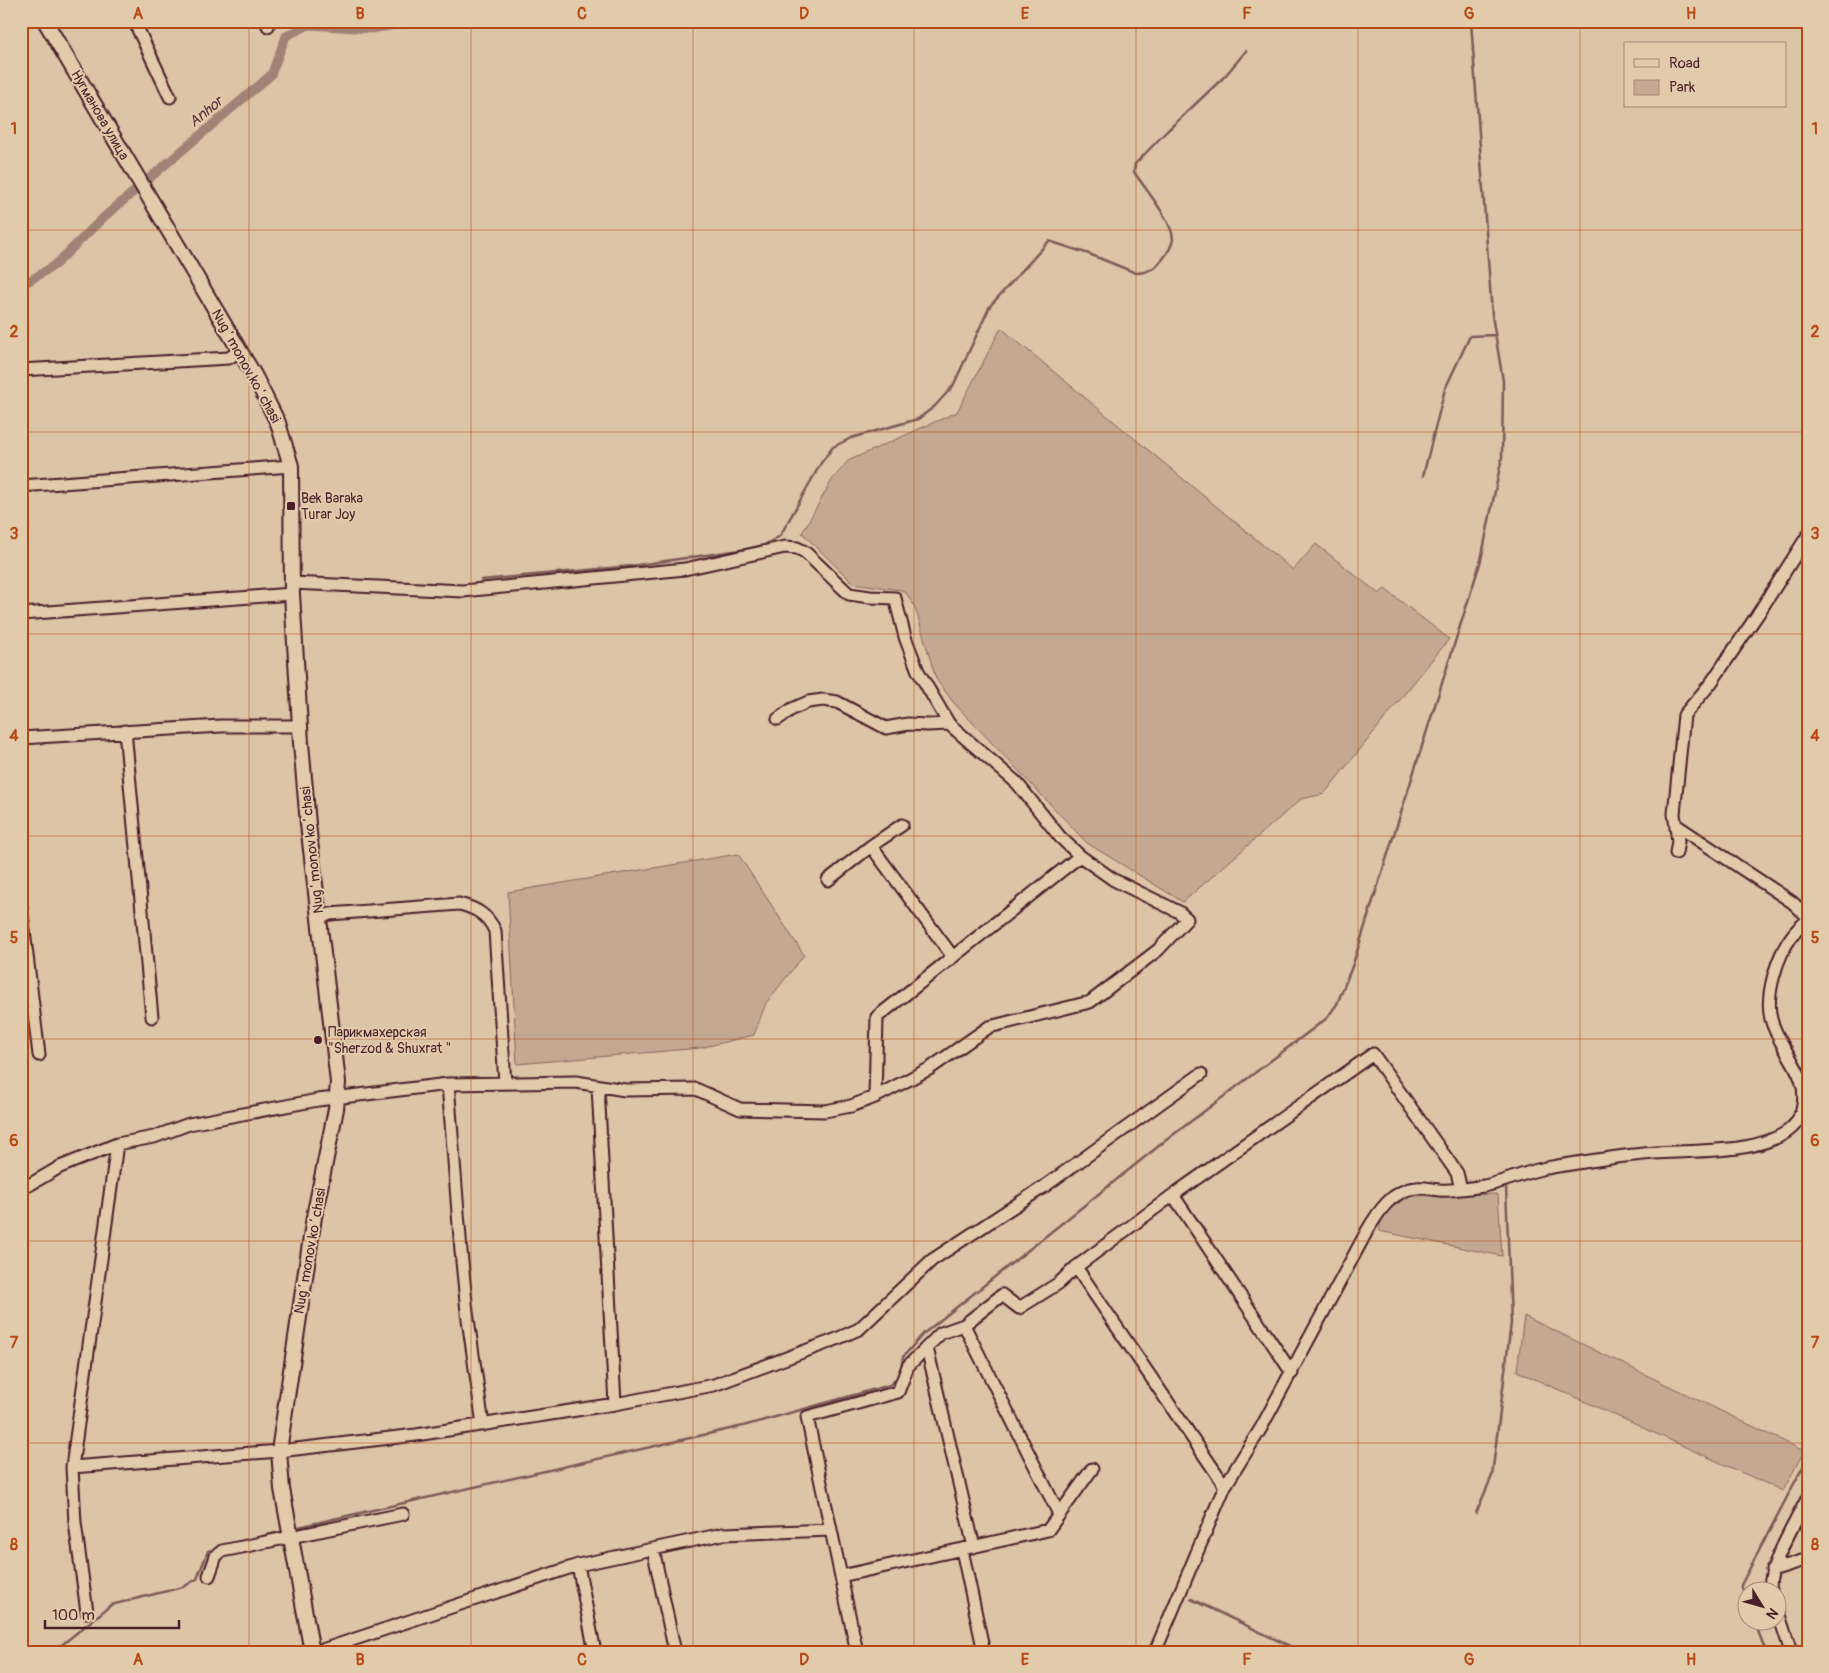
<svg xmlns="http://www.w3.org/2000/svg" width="1829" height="1673" font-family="Pangolin,sans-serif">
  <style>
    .green { fill: #c4a992; stroke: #87645e }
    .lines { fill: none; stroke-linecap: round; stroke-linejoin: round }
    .stream { stroke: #7e5a58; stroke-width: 2.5 }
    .canal { stroke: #a18276; stroke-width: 9 }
    .minor-casing { stroke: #4a1f2b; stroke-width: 15 }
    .major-casing { stroke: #4a1f2b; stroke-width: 18 }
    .minor { stroke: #e2cbab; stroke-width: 11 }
    .major { stroke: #e2cbab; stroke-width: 14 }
    .grid { fill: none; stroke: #b94815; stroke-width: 1; stroke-opacity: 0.55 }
    .poi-dot { fill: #4a1f2b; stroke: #e2cbab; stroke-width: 2 }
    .labels { text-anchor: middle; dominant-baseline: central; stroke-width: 4; stroke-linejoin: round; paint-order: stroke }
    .street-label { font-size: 14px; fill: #4a1f2b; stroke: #e2cbab }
    .poi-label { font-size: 14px; fill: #4a1f2b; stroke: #e2cbab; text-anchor: start }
    .water-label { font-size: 15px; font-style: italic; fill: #5b333a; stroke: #e2cbab }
    .neatline { fill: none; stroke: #b94815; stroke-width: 2 }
    .grid-label { font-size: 16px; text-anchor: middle; font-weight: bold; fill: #b94815 }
  </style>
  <rect width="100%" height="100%" fill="#dcc4a6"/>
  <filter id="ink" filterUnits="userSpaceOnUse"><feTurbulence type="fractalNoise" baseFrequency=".02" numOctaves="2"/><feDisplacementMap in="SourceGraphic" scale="10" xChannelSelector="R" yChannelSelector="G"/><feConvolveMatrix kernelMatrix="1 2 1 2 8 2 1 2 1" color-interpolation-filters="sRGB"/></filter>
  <g filter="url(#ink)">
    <path class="green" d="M1001,328L1293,570L1316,544L1379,594L1385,589L1449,639L1324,794L1301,799L1183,902L1087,843L953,702L936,679L915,607L907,594L901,590L853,583L802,533L832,480L848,461L957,412Z
      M738,854L804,955L766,1003L754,1035L700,1048L517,1064L508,892Z
      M1498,1194L1502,1256L1379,1231L1383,1212L1411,1196Z
      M1524,1316L1804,1451L1783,1491L1517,1371Z"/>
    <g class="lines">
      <path class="stream" d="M1423,476L1445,389L1470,336L1495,335
        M481,580L631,566L761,547L780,536L821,463L833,447L851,438L918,419L935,406L953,386L990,306L1049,241L1089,254L1136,273C1147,273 1155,269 1162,260C1167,254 1172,247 1173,239C1173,222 1144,187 1134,172L1135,164L1167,131L1225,76L1246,51
        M1808,1121L1803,1127L1808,1141
        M1476,1513L1492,1476L1511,1323L1506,1186
        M294,1528L743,1426L890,1385L900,1375L903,1357L923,1334L1165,1141L1327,1018L1337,1004L1353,964L1481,560L1502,457L1503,381L1492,315L1471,21
        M243,1541L284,1531
        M1191,1599L1302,1652
        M1746,1600L1741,1585L1808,1457
        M1754,1620L1766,1652
        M53,1652L111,1605L183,1587L197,1579L208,1551L219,1548"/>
      <path class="canal" d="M21,286L55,265L104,217L271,75L286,36L309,25L371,29L420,21"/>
      <g class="minor-casing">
        <path id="minor" d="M134,21L170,97
          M266,21L268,26
          M21,370L229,358L240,350
          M21,486L291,466
          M292,583L463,591L685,569L785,547L797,548L805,552L849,594L870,597L895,598L905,637L918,671L949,724
          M21,614L292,594
          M125,731L152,1017
          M21,738L221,726H300
          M1676,825L1792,902L1808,917
          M871,846L953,957
          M1676,853L1678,841L1674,814L1684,715L1711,683L1758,614L1808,535
          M828,880L871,846L902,825
          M21,906L39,1055
          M319,917L330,914L459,904C476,908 488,915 495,931L505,1083
          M448,1084L461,1251L467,1312L483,1425
          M598,1087L615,1404
          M875,1097L877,1017L1080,856
          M21,1186L29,1185L60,1167L117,1144L154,1137L189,1124L318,1100L448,1084L576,1082L625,1090L696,1089L740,1109L825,1111L851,1106L875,1097L929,1069L989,1027L1090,1002L1158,950L1187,919L1179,912L1114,880L1080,856L1060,837L1017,783L949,724L927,725L908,724L886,728L837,702L823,700L808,702L792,709L778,719
          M1173,1195L1292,1373
          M1076,1267L1225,1486
          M964,1325L1059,1514
          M927,1348L974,1547
          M72,1467L279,1451L416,1435L615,1404L714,1385L832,1341L859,1329L932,1260L1045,1186L1201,1074
          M653,1549L675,1652
          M962,1550L984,1652
          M578,1565L595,1652
          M1772,1570L1808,1559
          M209,1576L216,1556L222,1551L403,1514
          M841,1576L1048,1530L1092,1469
          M1771,1590C1765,1572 1799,1516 1808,1497
          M1776,1606L1791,1652
          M87,1612L75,1523L72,1467L117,1144
          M316,1652L578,1565L723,1534L831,1530
          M857,1652L807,1417L898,1392L908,1366L941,1333L964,1325L1002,1295L1019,1308L1059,1283L1076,1267L1173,1195L1373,1054L1457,1173L1461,1189
          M1155,1652L1225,1486L1261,1428L1367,1231C1378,1212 1392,1190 1416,1188C1424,1187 1431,1189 1439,1190C1453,1191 1470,1188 1484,1186C1505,1182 1525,1172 1546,1168C1578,1163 1611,1157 1643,1154C1685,1149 1753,1156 1788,1131C1795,1126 1800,1118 1802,1109C1812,1074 1779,1051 1771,1019C1765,995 1777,956 1792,936C1796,930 1802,925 1808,920"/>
      </g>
      <g class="major-casing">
        <path id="major" d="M45,21L254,375L278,423L291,466L292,594L301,743L308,824L338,1082L336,1109L314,1217L279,1451L282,1489L312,1652"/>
      </g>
      <use href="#minor" class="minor"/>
      <use href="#major" class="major"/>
    </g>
  </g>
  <path class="grid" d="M249,21V1652M471,21V1652M693,21V1652M914,21V1652M1136,21V1652M1358,21V1652M1580,21V1652M21,230H1808M21,432H1808M21,634H1808M21,836H1808M21,1039H1808M21,1241H1808M21,1443H1808"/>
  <g class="poi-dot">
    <rect x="286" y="501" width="10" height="10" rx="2.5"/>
    <circle cx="318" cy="1040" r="5"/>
  </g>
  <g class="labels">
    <g class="street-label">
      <text transform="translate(100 115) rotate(60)">Нугманова улица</text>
      <text transform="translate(246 366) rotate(61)">Nugʻmonov koʻchasi</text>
      <text transform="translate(312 850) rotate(-96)">Nugʻmonov koʻchasi</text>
      <text transform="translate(310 1251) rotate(-80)">Nugʻmonov koʻchasi</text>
    </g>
    <g class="poi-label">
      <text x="301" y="498">Bek Baraka<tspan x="301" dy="16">Turar Joy</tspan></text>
      <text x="328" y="1032">Парикмахерская<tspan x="328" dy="16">"Sherzod &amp; Shuxrat "</tspan></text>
    </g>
    <g class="water-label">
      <text transform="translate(206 112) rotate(-40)">Anhor</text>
    </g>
  </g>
  <rect width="1829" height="1673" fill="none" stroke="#e2cbab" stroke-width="55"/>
  <rect x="1624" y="42" width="162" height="65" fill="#e2cbab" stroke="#a58678"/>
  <rect x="1634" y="59" width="25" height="8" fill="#e2cbab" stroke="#a58678"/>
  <text x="1669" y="68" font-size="15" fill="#4a1f2b">Road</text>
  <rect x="1634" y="80" width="25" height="15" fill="#c4a992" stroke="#a58678"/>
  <text x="1669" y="92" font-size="15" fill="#4a1f2b">Park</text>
  <g transform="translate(1762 1606) rotate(127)"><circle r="24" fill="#e2cbab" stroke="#a58678"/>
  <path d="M0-4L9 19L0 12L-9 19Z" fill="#4a1f2b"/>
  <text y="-8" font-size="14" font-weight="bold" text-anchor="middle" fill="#4a1f2b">N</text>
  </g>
  <path d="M45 1620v8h134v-8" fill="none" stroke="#4a1f2b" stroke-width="2.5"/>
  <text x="52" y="1620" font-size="15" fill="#4a1f2b" stroke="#e2cbab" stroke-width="4" paint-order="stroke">100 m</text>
  <rect x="28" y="28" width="1774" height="1618" class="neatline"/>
  <g class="grid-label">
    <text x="138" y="19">A</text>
    <text x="360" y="19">B</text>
    <text x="582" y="19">C</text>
    <text x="804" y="19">D</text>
    <text x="1025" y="19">E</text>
    <text x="1247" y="19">F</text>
    <text x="1469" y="19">G</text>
    <text x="1691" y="19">H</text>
    <text x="14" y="134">1</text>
    <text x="1815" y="134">1</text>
    <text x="14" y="337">2</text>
    <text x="1815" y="337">2</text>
    <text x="14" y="539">3</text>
    <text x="1815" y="539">3</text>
    <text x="14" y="741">4</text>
    <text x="1815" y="741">4</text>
    <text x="14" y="943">5</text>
    <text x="1815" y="943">5</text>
    <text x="14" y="1146">6</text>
    <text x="1815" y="1146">6</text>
    <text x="14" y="1348">7</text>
    <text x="1815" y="1348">7</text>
    <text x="14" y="1550">8</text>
    <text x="1815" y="1550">8</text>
    <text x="138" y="1665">A</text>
    <text x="360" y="1665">B</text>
    <text x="582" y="1665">C</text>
    <text x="804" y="1665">D</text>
    <text x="1025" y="1665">E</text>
    <text x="1247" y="1665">F</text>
    <text x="1469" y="1665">G</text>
    <text x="1691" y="1665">H</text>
  </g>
</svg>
